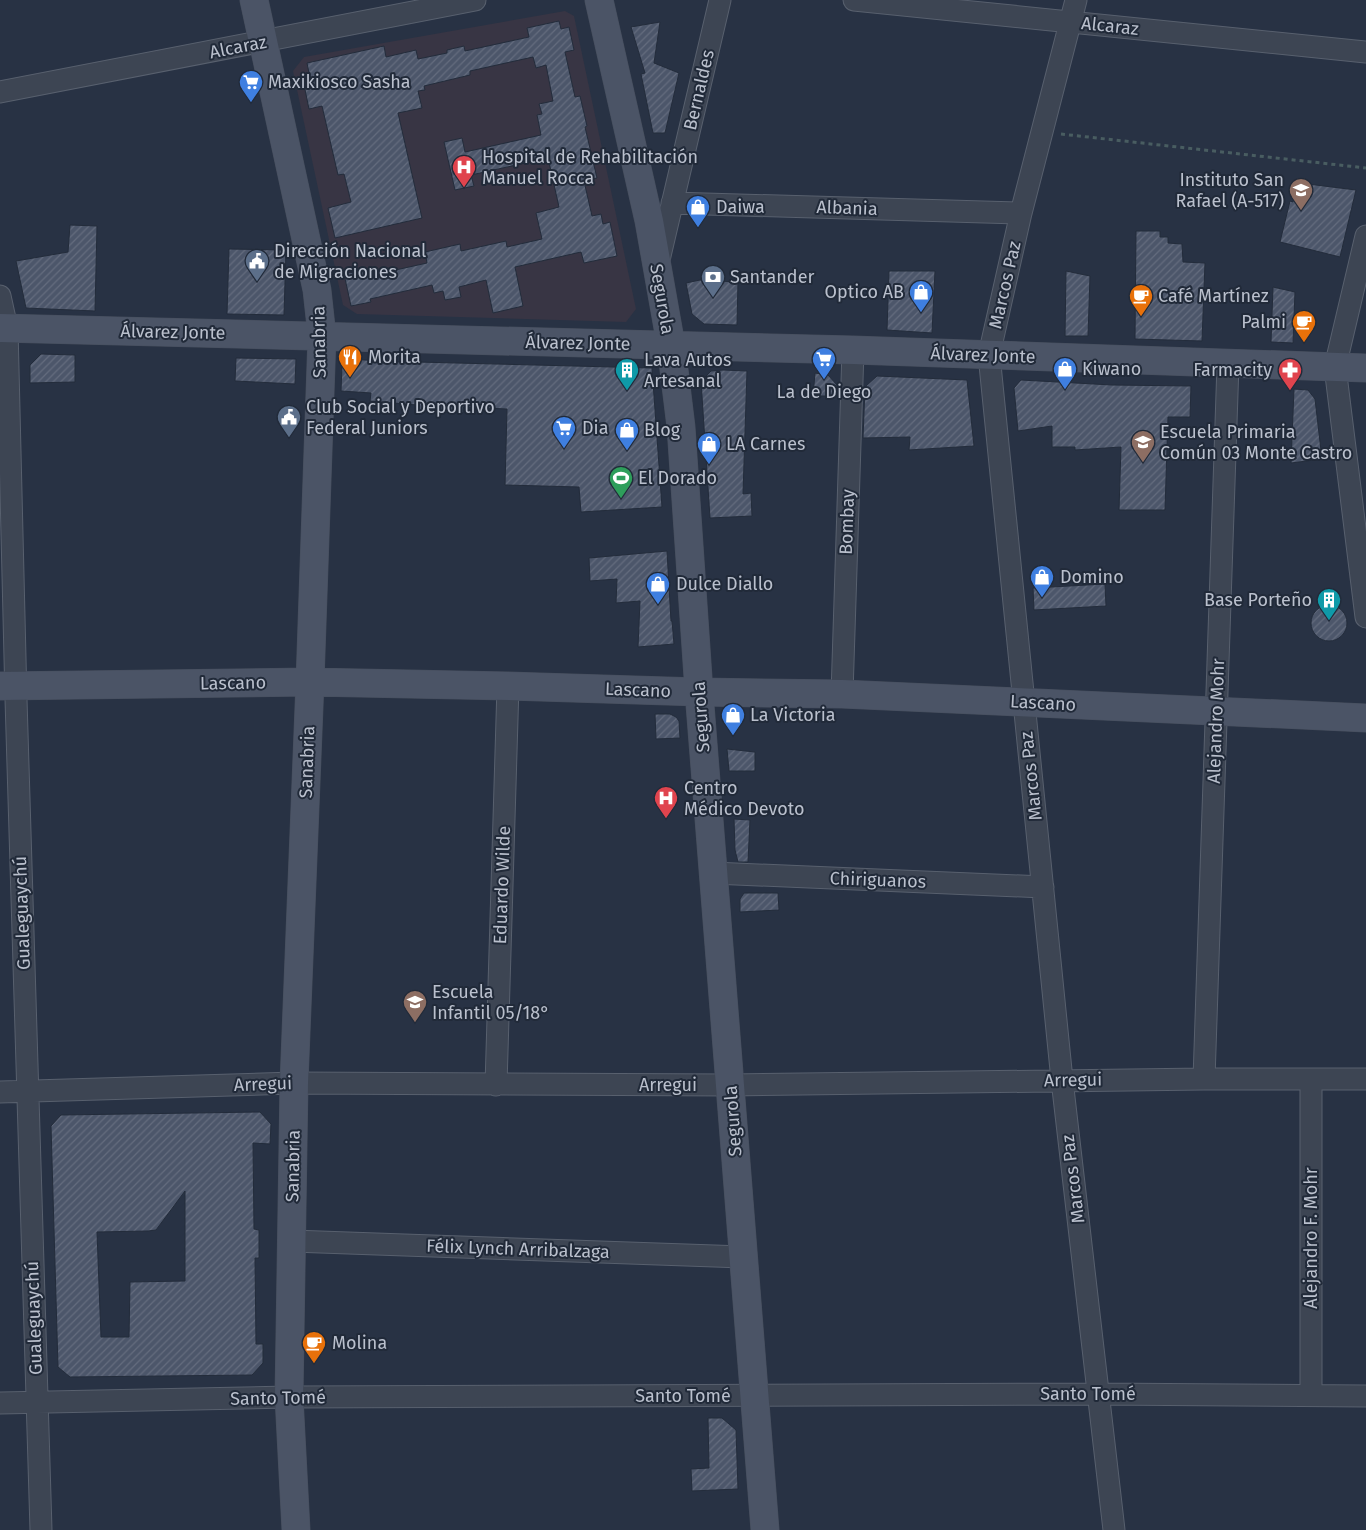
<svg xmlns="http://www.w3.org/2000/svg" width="1366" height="1530" font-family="'Fira Sans',sans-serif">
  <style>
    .medical { fill: #383544 }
    .building { fill: url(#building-hatch); stroke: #232c3b; fill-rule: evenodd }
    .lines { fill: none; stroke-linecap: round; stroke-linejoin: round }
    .street-casing { stroke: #58606e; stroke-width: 23 }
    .secondary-casing { stroke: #464e5d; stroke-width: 29 }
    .path { stroke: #495d61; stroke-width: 3; stroke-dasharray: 4 4; stroke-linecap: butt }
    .street { stroke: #3d4553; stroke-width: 21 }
    .secondary { stroke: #4b5466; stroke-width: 28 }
    .labels { text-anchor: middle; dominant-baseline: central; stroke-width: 4; stroke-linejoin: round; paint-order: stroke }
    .street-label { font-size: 18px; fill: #bac0cd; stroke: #212a39 }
    .poi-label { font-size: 18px; fill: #bac0cd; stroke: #212a39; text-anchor: start }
  </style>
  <defs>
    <pattern id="building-hatch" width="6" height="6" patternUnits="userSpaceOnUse" patternTransform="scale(1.25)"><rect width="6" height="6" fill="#4c566a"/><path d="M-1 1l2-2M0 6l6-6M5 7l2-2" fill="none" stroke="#646c7e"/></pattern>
  </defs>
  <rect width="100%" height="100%" fill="#283244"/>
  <path class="medical" d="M565,11L574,16L636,309L626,322L357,314L343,305L293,71L304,57Z"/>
  <path class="building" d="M559,21L561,29L569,27L574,50L565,52L575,97L580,96L587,126L585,127L597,178L584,181L592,216L601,214L603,224L610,222L617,256L584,263L581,252L515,267L523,306L493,313L486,280L459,287L461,297L445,300L443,291L434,293L432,285L370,299L371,302L351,306L344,274L363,270L364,277L427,263L425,252L460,244L461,251L506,241L507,247L542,239L536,213L559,207L548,158L471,175L474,186L455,190L444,142L462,138L465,152L541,135L537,115L542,114L539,104L553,101L546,65L536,68L533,57L470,71V75L424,86L425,90L418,91L422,108L398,113L422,218L335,238L328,208L351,202L344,174L338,175L322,106L309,109L303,80L310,78L307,63L384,46L386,57L416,50L418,59L447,53V50L464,46L465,51L529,37L527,28Z
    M660,22L654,63L679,73L665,133H653L641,74L645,73L631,27Z
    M1308,184L1356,190L1340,257L1280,242L1290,201L1293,202L1295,193L1305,195Z
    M70,225L97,226L95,311L26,308L16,261L68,252Z
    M1136,231H1160V237H1168V243L1182,244L1183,262L1205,263L1202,341L1135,339Z
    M229,249L286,250L284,315L227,314Z
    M889,271H935L932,333L887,330Z
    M1066,271L1090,276L1088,336H1065Z
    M700,280L738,282L737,325L704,324L692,314L686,283Z
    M1273,287L1295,292L1293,343L1271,342Z
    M41,354L75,355V382L30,383V365Z
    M236,358L296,359L295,384L235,381Z
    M348,359L417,363V362L652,368L662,507L581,512L579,487L505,485L507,409L463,407V413L417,411V405L370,401L371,393L341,391L342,365Z
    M723,370L747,371L743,494L751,493L752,516L710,518L701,381L711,371Z
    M815,373L828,375L837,385V396H813Z
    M877,376L967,380L974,446L909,450L910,437L863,438L865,387Z
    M1021,380L1112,385L1191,386L1190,417H1168L1165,510H1119L1121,447L1075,450V447H1052V426L1018,431L1014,388Z
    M1294,389L1308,390L1315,399L1322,459L1291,463Z
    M667,551L671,621H672L674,644L638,647L640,601L616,603L617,579L590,581L589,558Z
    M1105,584L1106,606L1034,610L1033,588Z
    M1311 623a18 18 0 1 1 36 0a18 18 0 1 1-36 0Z
    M655,714H670L676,717L679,721L680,738L656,739Z
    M727,749L755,752V771H729Z
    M734,819L750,820L748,862H738L735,850Z
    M744,893H778L779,910L740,912V899Z
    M260,1112L271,1124L270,1144L253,1143L254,1229L259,1230V1258H255L256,1344H263V1363L252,1375L70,1377L58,1367L51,1126L61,1115ZM185,1191V1281L130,1282L129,1337H101L97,1232L148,1231L156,1230Z
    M708,1418H722L736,1430L738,1489L692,1491L691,1469L709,1468Z"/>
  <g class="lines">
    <g class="street-casing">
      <path id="street" d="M854,0L1366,52
        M1076,0L1021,213L989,355L1062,1080L1114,1530
        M0,92L475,0
        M672,203L1021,213
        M1366,236L1335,367L1366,617
        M659,260L720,0
        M0,296L7,328L16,699L41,1530
        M842,694L853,350
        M713,873L1043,887
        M1204,1079L1228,364
        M496,1085L508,686
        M0,1092L294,1083L731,1085L1204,1079H1366
        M292,1241L743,1257
        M1311,1395V1080
        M0,1403L289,1397L1098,1394L1366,1396"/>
    </g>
    <g class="secondary-casing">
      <path id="secondary" d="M254,0L317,290L322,336L310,682L294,1083L289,1397L296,1530
        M599,0L649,221L671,345L681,427L699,692L765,1530
        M0,328L853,350L1366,368
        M0,686L310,682L508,686L699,692L842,694L1366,718"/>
    </g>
    <path class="path" d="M1061,134L1366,168"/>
    <use href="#street" class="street"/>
    <use href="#secondary" class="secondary"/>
  </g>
  <defs>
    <g id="supermarket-pin" transform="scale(1.25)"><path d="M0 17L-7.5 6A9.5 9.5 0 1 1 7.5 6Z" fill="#3f7fe0" stroke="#212a39"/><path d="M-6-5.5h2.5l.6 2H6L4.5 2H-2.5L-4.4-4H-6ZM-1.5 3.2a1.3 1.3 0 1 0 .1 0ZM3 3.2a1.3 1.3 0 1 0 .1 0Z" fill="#fff"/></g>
    <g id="hospital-pin" transform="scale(1.25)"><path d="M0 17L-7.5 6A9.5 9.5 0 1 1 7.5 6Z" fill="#e0444e" stroke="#212a39"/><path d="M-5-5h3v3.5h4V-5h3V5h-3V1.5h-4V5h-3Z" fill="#fff"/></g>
    <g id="school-pin" transform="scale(1.25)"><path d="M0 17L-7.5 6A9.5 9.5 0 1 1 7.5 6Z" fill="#8d6e63" stroke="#212a39"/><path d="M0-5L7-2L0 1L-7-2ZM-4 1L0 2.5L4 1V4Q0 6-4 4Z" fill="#fff"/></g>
    <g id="shop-pin" transform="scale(1.25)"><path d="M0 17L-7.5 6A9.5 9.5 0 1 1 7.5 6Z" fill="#3f7fe0" stroke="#212a39"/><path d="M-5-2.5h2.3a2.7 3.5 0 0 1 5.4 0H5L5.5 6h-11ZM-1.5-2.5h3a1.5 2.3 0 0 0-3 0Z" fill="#fff"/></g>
    <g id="civic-pin" transform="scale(1.25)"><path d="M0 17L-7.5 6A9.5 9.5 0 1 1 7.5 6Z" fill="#5c6f8a" stroke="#212a39"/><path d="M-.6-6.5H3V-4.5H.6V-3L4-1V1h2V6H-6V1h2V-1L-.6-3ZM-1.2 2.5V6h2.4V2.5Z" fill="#fff"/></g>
    <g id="bank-pin" transform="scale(1.25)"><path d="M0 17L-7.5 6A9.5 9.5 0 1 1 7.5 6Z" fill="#5c6f8a" stroke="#212a39"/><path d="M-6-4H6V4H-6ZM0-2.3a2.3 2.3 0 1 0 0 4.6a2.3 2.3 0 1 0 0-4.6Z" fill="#fff"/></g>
    <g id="cafe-pin" transform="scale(1.25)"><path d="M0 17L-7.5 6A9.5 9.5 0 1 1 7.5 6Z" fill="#e8710a" stroke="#212a39"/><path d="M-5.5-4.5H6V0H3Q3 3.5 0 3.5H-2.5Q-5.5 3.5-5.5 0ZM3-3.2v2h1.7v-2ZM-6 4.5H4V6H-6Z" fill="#fff"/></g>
    <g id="restaurant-pin" transform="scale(1.25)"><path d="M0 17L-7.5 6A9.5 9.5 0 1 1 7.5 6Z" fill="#e8710a" stroke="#212a39"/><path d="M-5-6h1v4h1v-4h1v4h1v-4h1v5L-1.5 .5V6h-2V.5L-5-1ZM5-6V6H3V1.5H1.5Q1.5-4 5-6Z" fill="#fff"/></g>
    <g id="building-pin" transform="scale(1.25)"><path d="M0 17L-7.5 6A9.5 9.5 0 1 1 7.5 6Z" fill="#0f9aa8" stroke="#212a39"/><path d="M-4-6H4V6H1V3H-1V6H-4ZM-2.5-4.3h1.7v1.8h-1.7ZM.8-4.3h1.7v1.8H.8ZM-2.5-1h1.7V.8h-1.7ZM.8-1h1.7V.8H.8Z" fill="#fff"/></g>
    <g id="pharmacy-pin" transform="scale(1.25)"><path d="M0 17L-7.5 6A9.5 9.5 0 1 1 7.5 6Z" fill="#e0444e" stroke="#212a39"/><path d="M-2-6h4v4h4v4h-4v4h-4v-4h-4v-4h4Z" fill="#fff"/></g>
    <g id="stadium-pin" transform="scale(1.25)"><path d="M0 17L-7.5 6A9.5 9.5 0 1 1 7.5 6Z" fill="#2e9e5b" stroke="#212a39"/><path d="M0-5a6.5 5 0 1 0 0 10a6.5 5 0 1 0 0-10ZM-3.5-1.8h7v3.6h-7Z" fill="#fff"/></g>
  </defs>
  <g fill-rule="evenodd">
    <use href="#supermarket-pin" x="251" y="82"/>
    <use href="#hospital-pin" x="464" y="167"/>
    <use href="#school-pin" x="1301" y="190"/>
    <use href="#shop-pin" x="698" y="207"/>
    <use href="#civic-pin" x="257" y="261"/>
    <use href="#bank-pin" x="713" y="277"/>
    <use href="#shop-pin" x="921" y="292"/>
    <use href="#cafe-pin" x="1141" y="296"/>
    <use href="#cafe-pin" x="1304" y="322"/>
    <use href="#restaurant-pin" x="350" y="357"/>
    <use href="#supermarket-pin" x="824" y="359"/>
    <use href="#shop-pin" x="1065" y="369"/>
    <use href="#building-pin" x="627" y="370"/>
    <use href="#pharmacy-pin" x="1290" y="370"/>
    <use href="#civic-pin" x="289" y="417"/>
    <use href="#supermarket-pin" x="564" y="428"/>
    <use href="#shop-pin" x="627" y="430"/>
    <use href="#school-pin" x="1143" y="442"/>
    <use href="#shop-pin" x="709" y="444"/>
    <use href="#stadium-pin" x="621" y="478"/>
    <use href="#shop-pin" x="1042" y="577"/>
    <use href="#shop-pin" x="658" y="584"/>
    <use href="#building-pin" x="1329" y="600"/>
    <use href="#shop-pin" x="733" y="715"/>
    <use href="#hospital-pin" x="666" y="798"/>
    <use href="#school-pin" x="415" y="1002"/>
    <use href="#cafe-pin" x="314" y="1343"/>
  </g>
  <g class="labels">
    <g class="street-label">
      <text transform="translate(1110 26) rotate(6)">Alcaraz</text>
      <text transform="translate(238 47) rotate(-11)">Alcaraz</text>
      <text transform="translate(699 90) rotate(-77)">Bernaldes</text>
      <text transform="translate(847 208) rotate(2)">Albania</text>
      <text transform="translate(1005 285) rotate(-77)">Marcos Paz</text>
      <text transform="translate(662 299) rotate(80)">Segurola</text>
      <text transform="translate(173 332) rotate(1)">Álvarez Jonte</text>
      <text transform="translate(319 342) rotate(-91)">Sanabria</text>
      <text transform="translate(578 343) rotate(1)">Álvarez Jonte</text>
      <text transform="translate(983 355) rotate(2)">Álvarez Jonte</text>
      <text transform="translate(847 522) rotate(-88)">Bombay</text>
      <text transform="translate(233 683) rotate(-1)">Lascano</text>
      <text transform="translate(638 690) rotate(2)">Lascano</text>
      <text transform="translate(1043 703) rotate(3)">Lascano</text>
      <text transform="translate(701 717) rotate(-94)">Segurola</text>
      <text transform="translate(1216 721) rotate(-88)">Alejandro Mohr</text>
      <text transform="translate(307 762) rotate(-88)">Sanabria</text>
      <text transform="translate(1031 776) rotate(-96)">Marcos Paz</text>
      <text transform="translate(878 880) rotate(2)">Chiriguanos</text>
      <text transform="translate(502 885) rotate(-88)">Eduardo Wilde</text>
      <text transform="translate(22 913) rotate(-92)">Gualeguaychú</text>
      <text transform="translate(1073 1080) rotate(-1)">Arregui</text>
      <text transform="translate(263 1084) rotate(-2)">Arregui</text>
      <text x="668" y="1085">Arregui</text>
      <text transform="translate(733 1121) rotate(-94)">Segurola</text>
      <text transform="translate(293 1166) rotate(-89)">Sanabria</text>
      <text transform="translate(1073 1179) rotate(-97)">Marcos Paz</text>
      <text transform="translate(1311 1238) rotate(-90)">Alejandro F. Mohr</text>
      <text transform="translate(518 1249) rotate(2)">Félix Lynch Arribalzaga</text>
      <text transform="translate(34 1318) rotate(-92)">Gualeguaychú</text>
      <text x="1088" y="1394">Santo Tomé</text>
      <text x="683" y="1396">Santo Tomé</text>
      <text transform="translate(278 1398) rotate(-1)">Santo Tomé</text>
    </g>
    <g class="poi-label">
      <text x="268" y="82">Maxikiosco Sasha</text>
      <text x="482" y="157">Hospital de Rehabilitación<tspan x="482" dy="21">Manuel Rocca</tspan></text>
      <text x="1284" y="180" text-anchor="end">Instituto San<tspan x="1284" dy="21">Rafael (A-517)</tspan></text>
      <text x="716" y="207">Daiwa</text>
      <text x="274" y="251">Dirección Nacional<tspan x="274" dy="21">de Migraciones</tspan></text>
      <text x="730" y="277">Santander</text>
      <text x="904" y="292" text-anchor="end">Optico AB</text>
      <text x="1158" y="296">Café Martínez</text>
      <text x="1286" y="322" text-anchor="end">Palmi</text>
      <text x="368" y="357">Morita</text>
      <text x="644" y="360">Lava Autos<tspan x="644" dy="21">Artesanal</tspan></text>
      <text x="1082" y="369">Kiwano</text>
      <text x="1272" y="370" text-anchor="end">Farmacity</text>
      <text x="824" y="392" text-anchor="middle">La de Diego</text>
      <text x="306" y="407">Club Social y Deportivo<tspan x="306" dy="21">Federal Juniors</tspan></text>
      <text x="582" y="428">Dia</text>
      <text x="644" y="430">Blog</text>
      <text x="1160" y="432">Escuela Primaria<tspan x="1160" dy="21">Común 03 Monte Castro</tspan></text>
      <text x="726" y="444">LA Carnes</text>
      <text x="638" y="478">El Dorado</text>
      <text x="1060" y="577">Domino</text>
      <text x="676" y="584">Dulce Diallo</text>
      <text x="1312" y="600" text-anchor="end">Base Porteño</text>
      <text x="750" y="715">La Victoria</text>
      <text x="684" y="788">Centro<tspan x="684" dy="21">Médico Devoto</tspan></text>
      <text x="432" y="992">Escuela<tspan x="432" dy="21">Infantil 05/18°</tspan></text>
      <text x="332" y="1343">Molina</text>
    </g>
  </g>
</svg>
